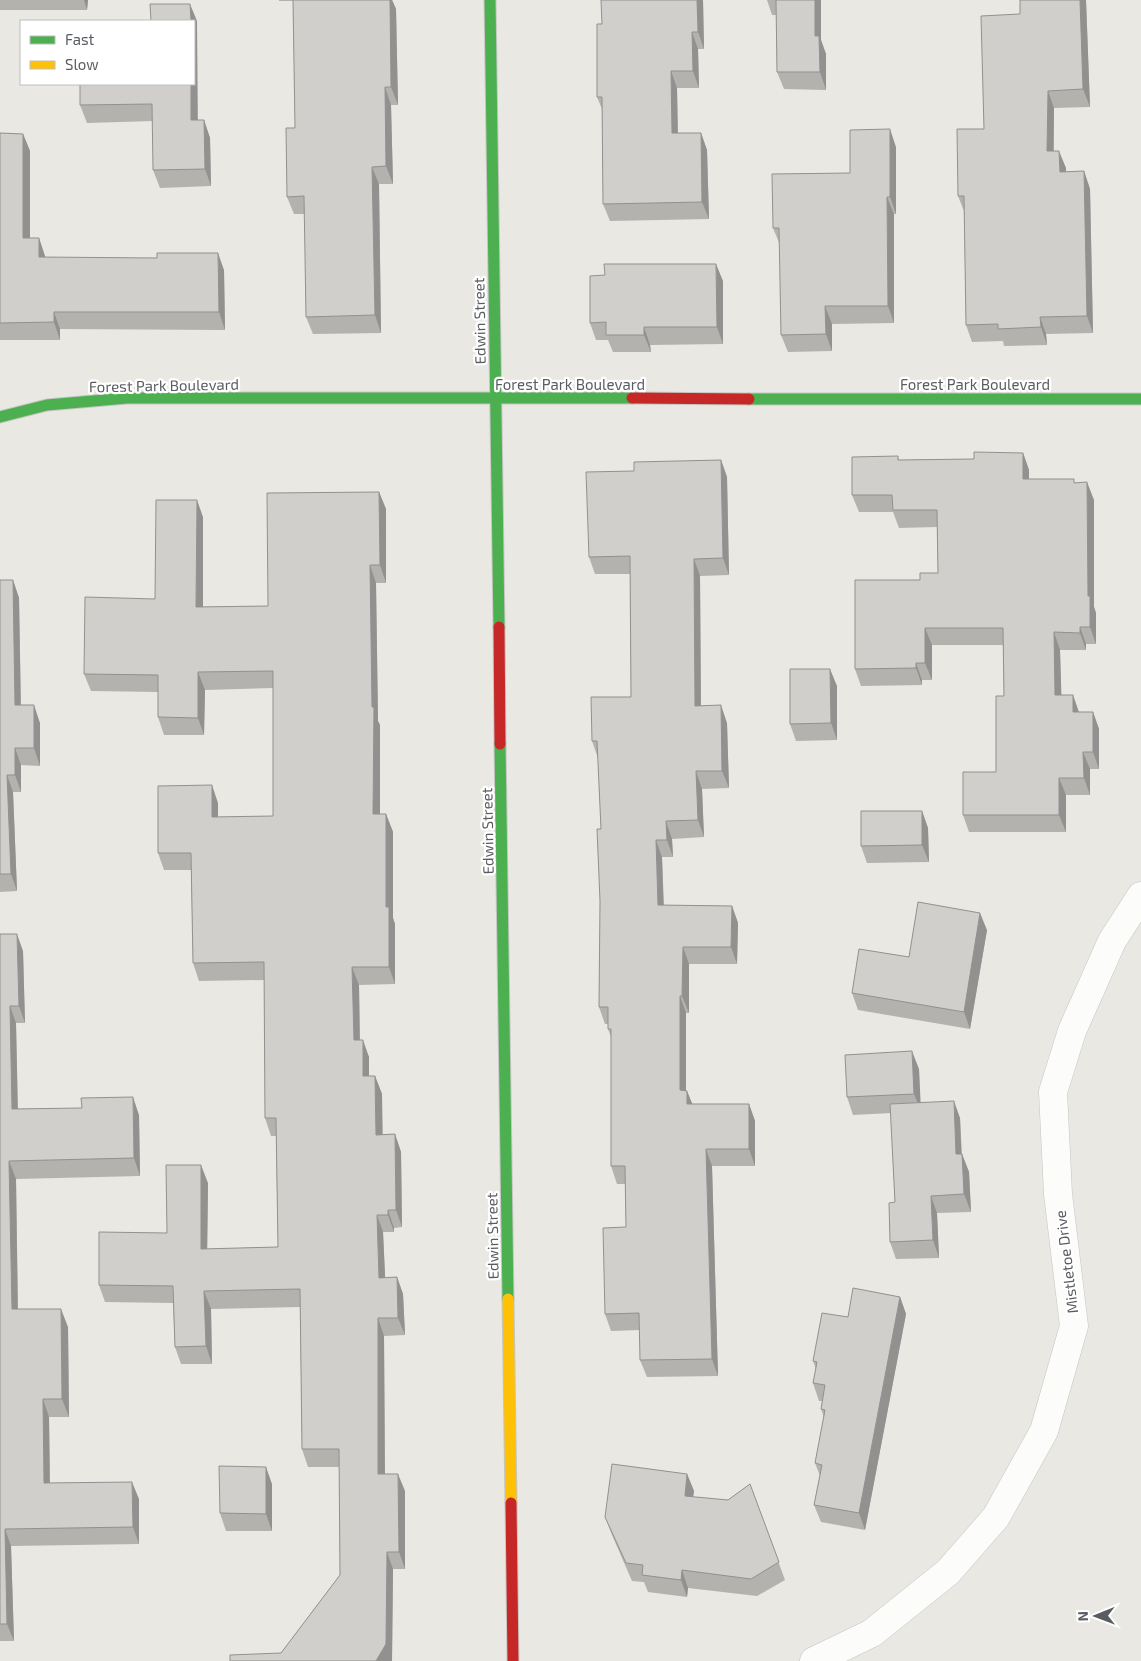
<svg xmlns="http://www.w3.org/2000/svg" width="1141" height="1661" font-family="'Exo 2',sans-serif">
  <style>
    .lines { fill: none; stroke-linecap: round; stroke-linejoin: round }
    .street-casing { stroke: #c5c5c4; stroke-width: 29 }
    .fast-casing { stroke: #c6c6c5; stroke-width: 13 }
    .slow-casing { stroke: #c6c6c5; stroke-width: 13 }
    .jam-casing { stroke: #c6c6c5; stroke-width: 13 }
    .street { stroke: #fcfcfb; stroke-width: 28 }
    .fast { stroke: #4caf50; stroke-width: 11 }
    .slow { stroke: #ffc107; stroke-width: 11 }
    .jam { stroke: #c62828; stroke-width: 11 }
    .wall { fill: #b3b2af }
    .shaded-wall { fill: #92918f }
    .building { fill: #d0cfcc; stroke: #92918f }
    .labels { text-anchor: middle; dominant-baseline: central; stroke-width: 4.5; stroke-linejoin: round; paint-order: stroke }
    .street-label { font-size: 15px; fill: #595c61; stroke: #fff }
  </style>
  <rect width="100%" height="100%" fill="#e9e8e3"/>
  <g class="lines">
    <g class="street-casing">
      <path id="street" d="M814,1661L872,1633L948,1572L996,1517L1044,1431L1074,1326L1058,1194L1053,1092L1072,1031L1112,941L1141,896"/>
    </g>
    <g class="fast-casing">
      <path id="fast" d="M490,0L499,627
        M749,399H1141
        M0,417L47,405L127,398H632
        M500,744L508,1299"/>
    </g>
    <g class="slow-casing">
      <path id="slow" d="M508,1299L511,1503"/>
    </g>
    <g class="jam-casing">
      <path id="jam" d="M632,398L749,399
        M499,627L500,744
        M511,1503L513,1661"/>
    </g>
    <use href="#street" class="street"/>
    <use href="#fast" class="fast"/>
    <use href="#slow" class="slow"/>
    <use href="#jam" class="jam"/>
  </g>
  <path class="wall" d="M0,0H88L87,10H0Z
    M279,0H392L396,9L398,105H391L393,184H379L381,333L313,334L306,317L305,214H294L287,197L295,128L293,1H279Z
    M703,0L704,49H698L699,88H677L678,133H701L707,150L709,219L610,221L603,204L602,109L597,97L602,24Z
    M767,0H821V40L826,54V90L784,89L777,72L776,15H772Z
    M1020,0H1086L1090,107L1054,108V151L1066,168V172L1084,171L1090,189L1093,333L1046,334L1047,345L1004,346L1003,341L972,342L966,325L964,211L958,196L984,129L1020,14Z
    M197,21V120H204L210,138L211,186L160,188L153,170V121L87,123L80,105Z
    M0,133L23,134L30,151V238H39L45,257L224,270L225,330L60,329V340H0Z
    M896,147V214H894V323L832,324V351L788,352L781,335L780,245L773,228L850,173Z
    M723,281V344L650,345L651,352H613L608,340H596L590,323Z
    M1023,453L1029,470V479L1075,483L1094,500V607L1096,613V644H1086V650H1060L1061,695H1073L1079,712H1093L1099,729V769H1090V795H1066V832H969L963,815L996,772L1004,696L1003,645H932V680H922V685L861,686L855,669L920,580L938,573L937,527L899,528L893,512H859L852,495L898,456L899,460L974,459Z
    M721,460L727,477L729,575L700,576L701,706L727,723L729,788L702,789L704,837L672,839L673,857H662L664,905L732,906L738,923L737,964H689V1013H686V1091H687L692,1104H749L755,1121V1166H712L718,1376L647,1377L640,1360V1330L611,1331L605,1314L626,1227L625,1184H617L611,1166V1037L608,1029V1024H605L599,1007L601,829L598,758L592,741L631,697L630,574H595L589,557L634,471Z
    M379,492L386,509V583H376L378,721L380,725V814H386L393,832V918L395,924V984L359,985L360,1040L369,1057V1076H375L382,1094V1135L395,1134L401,1152L402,1227L394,1228V1232H383L385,1278L397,1277L403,1294L405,1335L384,1336L385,1474L405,1491V1569H393L392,1661H230L281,1653L340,1575L339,1467H308L302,1449L300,1307L211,1309L212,1364H181L175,1347L173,1303L105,1302L99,1285L167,1233L208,1183L207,1249L278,1247L276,1136H271L265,1118L264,980L199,981L193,963L191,870H164L158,853L218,803V817L273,816V688L205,690L204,735H164L158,717V692L91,691L84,674L155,599L203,517V607L268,606Z
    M0,580H13L19,598L21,705L40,723V766L21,765V792H13L17,891L0,892Z
    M837,686V740L796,741L790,724Z
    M922,811L928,828L929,862L867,863L861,846Z
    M987,930L970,1029L858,1010L852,993L909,957Z
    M0,934L23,951L25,1023H16L18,1109L139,1115L140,1176L16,1179L18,1309L68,1327L69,1417H49L50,1483L139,1499V1544L11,1546L14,1641H0Z
    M919,1069L920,1103L960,1118L962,1154L969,1172L971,1212L937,1213L939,1258L896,1259L890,1242L895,1202L891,1113L853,1115L847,1097Z
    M900,1297L906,1314L865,1530L821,1522L814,1505L820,1476L815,1463L824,1417L821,1409L822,1401H819L813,1383L816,1369L813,1361L848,1317Z
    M687,1474L694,1491L693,1497L728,1500L750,1484L785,1580L757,1596L688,1588L687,1597L648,1592L644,1582L632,1581L612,1535L605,1517Z
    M272,1484V1531H226L220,1513Z"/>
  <path class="shaded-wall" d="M84,0H88L87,10Z
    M390,0H392L396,9L398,105L391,87Z
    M697,0H703L704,49L698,32Z
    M815,0H821V40L826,54V90L820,72L815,36Z
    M1080,0H1086L1090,107L1083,89Z
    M190,4L197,21L198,138L191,120V84H194V21H191Z
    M692,32L698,49L699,88L693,71Z
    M671,71L677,88L678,151L672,133Z
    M385,87L391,105L393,184L386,166Z
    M1048,91L1054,108L1053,169L1047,151Z
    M204,120L210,138L211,186L205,169Z
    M890,129L896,147V214L890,197Z
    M701,133L707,150L709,219L702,202Z
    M23,134L30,151V256L23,238Z
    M1059,151L1066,168V189L1060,172Z
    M372,167L379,184L381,333L375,315Z
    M1084,171L1090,189L1093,333L1087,316Z
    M887,197L894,214V323L888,306Z
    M39,238L45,256V274L39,257Z
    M218,253L224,270L225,330L219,312Z
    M716,264L723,281V344L717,327Z
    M825,306L832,324V351L826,334Z
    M54,312L60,329V340L54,322Z
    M1040,317L1046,334L1047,345L1041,327Z
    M644,327L650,345L651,352L644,335Z
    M1023,453L1029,470V497L1023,479Z
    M721,460L727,477L729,575L723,558Z
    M1087,482L1094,500V607L1096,613V644L1090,627L1088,596Z
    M379,492L386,509V583L380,565Z
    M197,500L203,517V625L196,607Z
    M694,559L700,576L701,723L695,706Z
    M370,565L376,583L378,721L380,725V832L373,814Z
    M13,580L19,598L21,722L15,705Z
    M1080,627L1086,644V650L1080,633Z
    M925,628L932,645V680L925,663Z
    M1054,632L1060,650L1062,713L1055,695Z
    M916,663L922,680V685L916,668Z
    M830,669L837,686V740L831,723Z
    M198,672L205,690L204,735L198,718Z
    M1073,695L1079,713L1073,712Z
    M34,705L40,723V766L34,748Z
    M721,705L727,723L729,788L722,771Z
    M1093,712L1099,729V769L1093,752Z
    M15,748L21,765V792L15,775Z
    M1083,752L1090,769V795L1084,778Z
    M696,771L702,789L704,837L698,820Z
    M7,775L13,792L17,891L11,874Z
    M1059,778L1066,795V832L1059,815Z
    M212,785L218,803V834L212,817Z
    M922,811L928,828L929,862L922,845Z
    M386,814L393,832V918L395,924V984L389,967L386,907Z
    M666,821L672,839L673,857L667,840Z
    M656,840L662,857L664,922L658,905Z
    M732,906L738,923L737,964L731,947Z
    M980,913L987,930L970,1029L964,1012Z
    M17,934L23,951L25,1023L19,1006Z
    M683,947L689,964V1013L682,996Z
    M352,967L359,985L360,1057L354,1040Z
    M680,996L686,1013V1108L680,1090Z
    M10,1006L16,1023L18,1126L12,1109Z
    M363,1040L369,1057V1094L363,1076Z
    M912,1051L919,1069L921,1111L914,1094Z
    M375,1076L382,1094L383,1152L376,1135Z
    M687,1091L694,1108L687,1104Z
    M133,1097L139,1115L140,1176L134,1158Z
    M954,1101L960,1118L962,1172L956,1154Z
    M749,1104L755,1121V1166L749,1149Z
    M395,1134L401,1152L402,1227L396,1210Z
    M706,1149L712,1166L718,1376L712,1359Z
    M962,1154L969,1172L971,1212L964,1194Z
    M9,1161L16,1179L18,1327L12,1309Z
    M201,1165L208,1183L207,1267L201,1249Z
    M931,1196L937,1213L939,1258L933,1240Z
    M388,1210L394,1228V1232L388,1215Z
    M377,1215L383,1232L386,1295L379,1278Z
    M397,1277L403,1294L405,1335L398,1318Z
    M204,1291L211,1309L212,1364L206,1346Z
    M900,1297L906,1314L865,1530L859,1513Z
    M61,1309L68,1327L69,1417L62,1399Z
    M378,1318L384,1336L385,1491L378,1474Z
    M43,1399L49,1417L50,1500L44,1483Z
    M266,1467L272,1484V1531L266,1514Z
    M398,1474L405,1491V1569L399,1552Z
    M687,1474L694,1491L691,1513L685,1496Z
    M132,1482L139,1499V1544L133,1527Z
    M5,1529L11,1546L14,1641L7,1624Z
    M387,1552L393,1569L392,1661H376Z
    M682,1570L688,1588L687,1597L681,1580Z"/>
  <path class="building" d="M293,0H390L391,87H385L386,166L372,167L375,315L306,317L304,196L287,197L286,128H295Z
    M601,0H697L698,32H692L693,71H671L672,133H701L702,202L603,204L602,97H597V24H602Z
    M776,0H815V36H819L820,72H777Z
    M1020,0H1080L1083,89L1048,91L1047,151H1059L1060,172L1084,171L1087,316L1040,317L1041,327L998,329V324L966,325L964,196H958L957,129H984L981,16L1020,14Z
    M150,4H190L191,21H151Z
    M80,84H191V120H204L205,169L153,170L152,104L80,105Z
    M890,129V197H887L888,306H825L826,334L781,335L779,228H773L772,174L850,173V130Z
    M0,133L23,134V238H39V257L157,258V253H218L219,312H54V322L0,323Z
    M604,264H716L717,327H644V335H606V322L590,323V276L605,275Z
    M974,452L1023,453V479H1074V483L1087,482L1088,596H1090V627H1080V633L1054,632L1055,695H1073V712H1093V752H1083L1084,778H1059V815H963V772H996V696H1004L1003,628H925V663H916V668L855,669V580H920V573H938L937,510H893L892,495H852V457L898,456V460L974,459Z
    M721,460L723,558L694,559L695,706L721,705L722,771H696L698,820L666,821L667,840H656L658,905L732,906L731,947H683L682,996H680V1090L687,1091V1104H749V1149H706L712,1359L640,1360L639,1313L605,1314L603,1228L626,1227L625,1166H611V1029H608V1007H599L600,901L597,829H601L597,741H592L591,697H631L630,556L589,557L586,472L634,471V462Z
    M379,492L380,565H370L372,707H374L373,814H386V907H389V967H352L354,1040H363V1076H375L376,1135L395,1134L396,1210H388V1215H377L379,1278L397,1277L398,1318H378V1474H398L399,1552H387L386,1644L376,1661H230V1655L281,1653L340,1575L339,1449H302L300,1289L204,1291L206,1346L175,1347L173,1286L99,1285V1232L167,1233L166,1165H201V1249L278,1247L276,1118H265L264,962L193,963L191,853H158V786L212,785V817L273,816V671L198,672V718L158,717V675L84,674L85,597L155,599L156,500H197L196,607L268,606L267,493Z
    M0,580H13L15,705H34V748H15V775H7L11,874H0Z
    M790,669H830L831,723L790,724Z
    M861,811H922V845L861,846Z
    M918,902L980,913L964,1012L852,993L859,949L909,957Z
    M0,934H17L19,1006H10L12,1109L82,1108L81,1098L133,1097L134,1158L9,1161L12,1309H61L62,1399H43L44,1483L132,1482L133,1527L5,1529L7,1624H0Z
    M912,1051L914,1094L847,1097L845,1055Z
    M954,1101L956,1154H962L964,1194L931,1196L933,1240L890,1242L889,1203L895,1202L890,1104Z
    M853,1288L900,1297L859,1513L814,1505L822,1465L815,1463L825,1410L821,1409L825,1385L813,1383L817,1362L813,1361L822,1313L848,1317Z
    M612,1464L687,1474L685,1496L728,1500L750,1484L779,1562L751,1579L682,1570L681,1580L642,1575L643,1565L626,1563L605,1517Z
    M219,1466L266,1467V1514L220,1513Z"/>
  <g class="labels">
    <g class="street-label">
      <text transform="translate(479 321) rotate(-91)">Edwin Street</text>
      <text x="570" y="384">Forest Park Boulevard</text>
      <text x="975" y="384">Forest Park Boulevard</text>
      <text transform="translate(164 385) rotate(-1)">Forest Park Boulevard</text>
      <text transform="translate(487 831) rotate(-91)">Edwin Street</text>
      <text transform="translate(492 1236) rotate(-91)">Edwin Street</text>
      <text transform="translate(1066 1262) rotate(-97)">Mistletoe Drive</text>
    </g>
  </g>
  <rect x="20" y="20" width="175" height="65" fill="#ffffff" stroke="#bdbec0"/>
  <rect x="30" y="36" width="25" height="8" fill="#4caf50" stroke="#bdbec0"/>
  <text x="65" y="45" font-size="15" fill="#595c61">Fast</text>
  <rect x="30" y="61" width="25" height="8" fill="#ffc107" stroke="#bdbec0"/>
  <text x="65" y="70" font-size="15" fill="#595c61">Slow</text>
  <g transform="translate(1096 1616) rotate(269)" stroke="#ffffff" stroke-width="4" paint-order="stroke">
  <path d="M0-4L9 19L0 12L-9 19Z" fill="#595c61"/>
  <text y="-8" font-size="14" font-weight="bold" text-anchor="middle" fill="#595c61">N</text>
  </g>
</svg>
